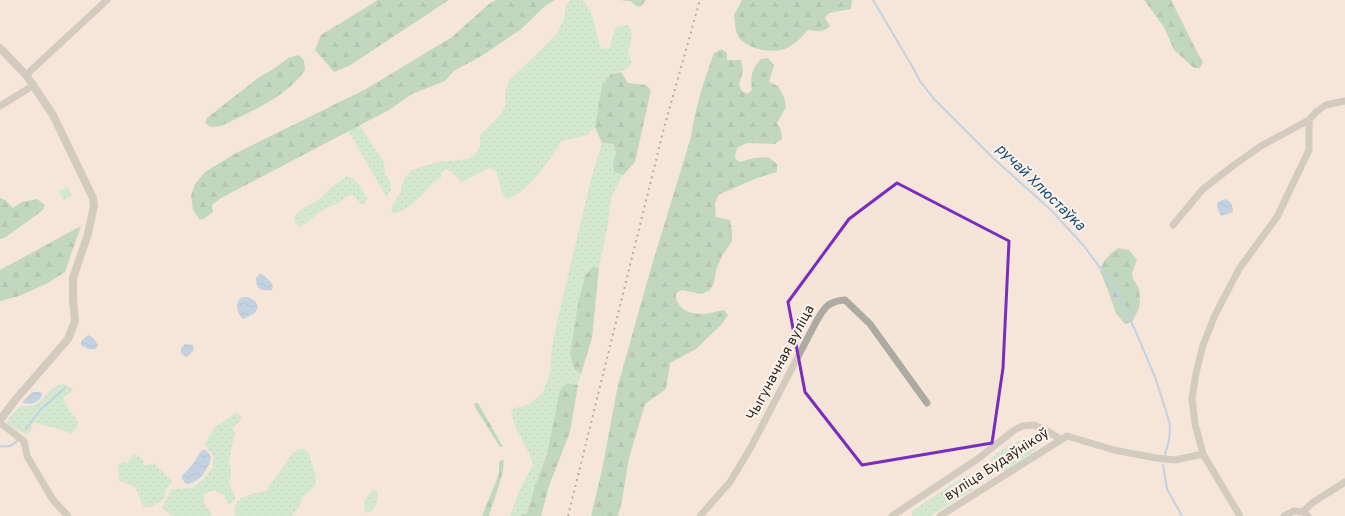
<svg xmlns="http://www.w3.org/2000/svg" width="1345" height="516" font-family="Overpass,sans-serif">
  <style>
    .grass { fill: url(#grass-dots) }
    .forest { fill: url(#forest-firs) }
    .wetland { fill: url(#wetland-marsh) }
    .water { fill: url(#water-waves) }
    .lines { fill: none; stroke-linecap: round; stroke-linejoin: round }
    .stream { stroke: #86bae9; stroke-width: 2 }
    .minor { stroke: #acaaa2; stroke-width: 7 }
    .tertiary { stroke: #acaaa2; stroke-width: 8 }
    .rail { stroke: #726961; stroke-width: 2; stroke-dasharray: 2 4; stroke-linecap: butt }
    .marked { fill: none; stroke: #7b2cbf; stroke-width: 3; stroke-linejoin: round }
    .labels { text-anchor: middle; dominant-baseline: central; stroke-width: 4; stroke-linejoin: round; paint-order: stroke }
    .street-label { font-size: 14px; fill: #2e2823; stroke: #fef4ed }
    .water-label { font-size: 15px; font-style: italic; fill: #114b78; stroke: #fef4ed }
  </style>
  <defs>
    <pattern id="grass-dots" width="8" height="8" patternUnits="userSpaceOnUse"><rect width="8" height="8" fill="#abebc7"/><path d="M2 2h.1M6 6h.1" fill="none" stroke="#93caab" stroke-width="1.8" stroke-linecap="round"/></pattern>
    <pattern id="forest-firs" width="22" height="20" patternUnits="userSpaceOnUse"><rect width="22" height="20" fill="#82c6a1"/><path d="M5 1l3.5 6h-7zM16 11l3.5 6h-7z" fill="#6ba183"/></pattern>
    <pattern id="wetland-marsh" width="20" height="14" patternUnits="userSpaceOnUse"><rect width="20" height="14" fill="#abebc7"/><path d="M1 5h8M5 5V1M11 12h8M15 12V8" fill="none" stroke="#93caab"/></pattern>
    <pattern id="water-waves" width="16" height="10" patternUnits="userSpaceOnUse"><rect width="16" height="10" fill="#86bae9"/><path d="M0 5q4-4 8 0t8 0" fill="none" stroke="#6e97bc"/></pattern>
  </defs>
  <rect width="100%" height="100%" fill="#f5e5d9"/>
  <path class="grass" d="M571,0H582C595,9 595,35 602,49L609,48C615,37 610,24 628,25L632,34L631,42L628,52L632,62L627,69L611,74L602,85L595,127L588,135L562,141C549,159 530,193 506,199L502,192L496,171L489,168L462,182L448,169L442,171L441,178C430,184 432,185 424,193C416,202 406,209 395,214L392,212L391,208L400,193L404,179L411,170L437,162L469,159L475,154L480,147V135L500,115L506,105L505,93L509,80L544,47L557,33L564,19L566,5Z
    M359,125L384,162L385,174L390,182L391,191L386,196L348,131Z
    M602,143L612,144L616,153L613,163L614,171L623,175L611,198L608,224L599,268L592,267L585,276L578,303L570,354L574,369L581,374L578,385L567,383L547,454L535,486L527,513L521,516H510L520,489L533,465C528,446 515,432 511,412L514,408L528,405L543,392L550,373L552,346L559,313L591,179Z
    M347,176C357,178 363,190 367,199L365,204H361L357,199L352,195L346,197L338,203L321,211L306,224L299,227C284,213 310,206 318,200C321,198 324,194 327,191C333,186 340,181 347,176Z
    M64,384L74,390L63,398L69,409L78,422L77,428L71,434C62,428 56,429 46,426C41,425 39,423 34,423L28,435L14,428L6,423L10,417L21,406C48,409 41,387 64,384Z
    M235,413L239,414L242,418L233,428L235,433L229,461L231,472L229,484L234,493L235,499L229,505L224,495L215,490L204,494V503L211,512L210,516H172L162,508L171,489L192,488L203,480L212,469L214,457L205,445L206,442L214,428Z
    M1033,437L1038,441V446L1028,457L1006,473L991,463V458C1004,446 1017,442 1033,437Z
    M303,448L308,452L316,476V485L302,498L299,507L292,516H235C231,496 251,494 266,491L293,453L298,450Z
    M135,454L143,459L145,466L154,463L172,481L166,490L164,499L150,508L143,506L135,487C129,485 125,482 119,481L118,465L124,461L127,463L132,456Z
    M966,475L976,478L972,490L930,516H912V511Z
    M373,490H376L378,492C377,501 377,512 366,513C361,504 366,496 373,490Z"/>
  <path class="forest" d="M378,0H449L349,66L334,72L315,50L321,35Z
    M496,0H555L545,6L520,30L483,55L454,71L445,81L412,94L389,110L221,198L212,205L213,212L205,218L200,220L193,210L191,196L195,184L205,172L236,153L366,89L452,37L490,3Z
    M619,0H646L642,5L638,7L630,1Z
    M742,0H852L851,9L829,13L825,18L830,26C823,33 817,31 808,30C802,37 790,49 781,50C768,53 745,48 738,36C735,30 735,21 734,15Z
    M1144,0H1171L1197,52L1203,62L1200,68H1194L1174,50L1164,27Z
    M722,49L727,53V60H741L743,71L739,85L742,91L748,94L752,90C750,76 752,69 761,59L768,58L774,65L769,82L778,86L784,97L786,107L777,123L781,130L782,139L775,144L747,143L737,148L735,158L739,162L754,158L768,157L777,164V172L757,178L718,195L715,204L716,217L730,220L732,231V241L722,256L716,270L714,283L710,290L702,294L682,290L676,293C675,308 688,314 702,314C709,314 717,311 724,310L728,315L721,325L696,349L670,363L666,389L645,404L629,458L622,500L618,516H591L602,470L618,385L651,268L691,137C695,108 704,81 714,53Z
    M298,55L304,60L305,70C287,97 250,112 221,126L211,127L205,123L207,118L258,78L275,68L288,58Z
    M621,72L628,83L646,85L651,90L635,162L623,175L614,172L613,163L616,153L613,144L602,143L595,127L602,85L611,74Z
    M0,198L5,200L13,208L22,202L37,199L45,205L43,210L6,237L0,239Z
    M81,226L65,272L48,283L19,296L0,301V270Z
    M1118,248L1129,250L1137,260L1132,273L1133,279L1139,288L1140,299L1139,308L1132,322L1125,324L1116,313L1106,285L1100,271C1103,260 1109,255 1118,248Z
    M592,267L599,268L592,338L581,374L574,369L570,354L578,303L585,276Z
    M567,383L578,385L570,432L549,486L541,516H521L527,513L535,486L547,454L560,390Z
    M474,403H478L503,447H500L475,407Z
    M503,459C507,468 492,505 489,516H482L499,474V462Z"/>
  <path class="wetland" d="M68,187L72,196L63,200L59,191Z"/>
  <path class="water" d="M1225,199C1232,202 1232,204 1233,212L1221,216L1217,207L1218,202Z
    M259,274H262L271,282L273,286L272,290C261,292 256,289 256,278Z
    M248,297L255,301L258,307L255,313L243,319C238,315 234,303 241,298C243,297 246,297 248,297Z
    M88,335L93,338L98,345L96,349H88L81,345V341Z
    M185,344L193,345L194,350L189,355L186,357L181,353V348Z
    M33,392H41L42,394L40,399C35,403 30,405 23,403V401Z
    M202,450H206L211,457C209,469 199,484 186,484L182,479V476L193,464Z"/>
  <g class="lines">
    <path class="stream" d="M873,0L912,66L920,81L934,99L993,158L1051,210L1084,246L1115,288L1135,330L1155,377L1166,411L1170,425L1169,440L1165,455
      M26,429L40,410L65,388
      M0,446C8,448 14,445 19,439
      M1163,465L1167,489L1182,516"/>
    <path class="minor" d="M26,75L107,0
      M0,106L34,85
      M1173,225L1203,189L1234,165L1261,146L1309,120L1316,112L1326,105L1345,101
      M0,423L24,441L27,456L53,500L68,516
      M1303,512L1312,503L1345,482
      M700,516L730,482L751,447L816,322C824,308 828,301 845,300L870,324L927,403
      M892,516L979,458L1013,431L1022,426L1034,425L1049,432L1060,439
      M940,516L1067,436L1114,450L1156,458L1175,460L1203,454
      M1240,516L1203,454L1195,424L1192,399L1196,373L1203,345L1215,315L1239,269L1277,217L1309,150V120
      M1284,516L1294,511L1303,512L1308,516"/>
    <path class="tertiary" d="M0,48L26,75L53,115L93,198L94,206L88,234L73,278V300L75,321L68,339L16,399L0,420"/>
    <path class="rail" d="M568,516L664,128L700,0"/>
  </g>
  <path d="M0 0H1345V516H0ZM897,183L1009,241L1003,368L992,443L862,465L805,392L788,302L849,219Z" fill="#f5e5d9" fill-opacity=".55" fill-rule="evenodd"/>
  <path class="marked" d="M897,183L1009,241L1003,368L992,443L862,465L805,392L788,302L849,219Z"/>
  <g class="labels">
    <g class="street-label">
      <text transform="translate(781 363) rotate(-62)">Чыгуначная вуліца</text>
      <text transform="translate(997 465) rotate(-33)">вуліца Будаўнікоў</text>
    </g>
    <g class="water-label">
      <text transform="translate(1040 188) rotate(44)">ручай Хлюстаўка</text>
    </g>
  </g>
</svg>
